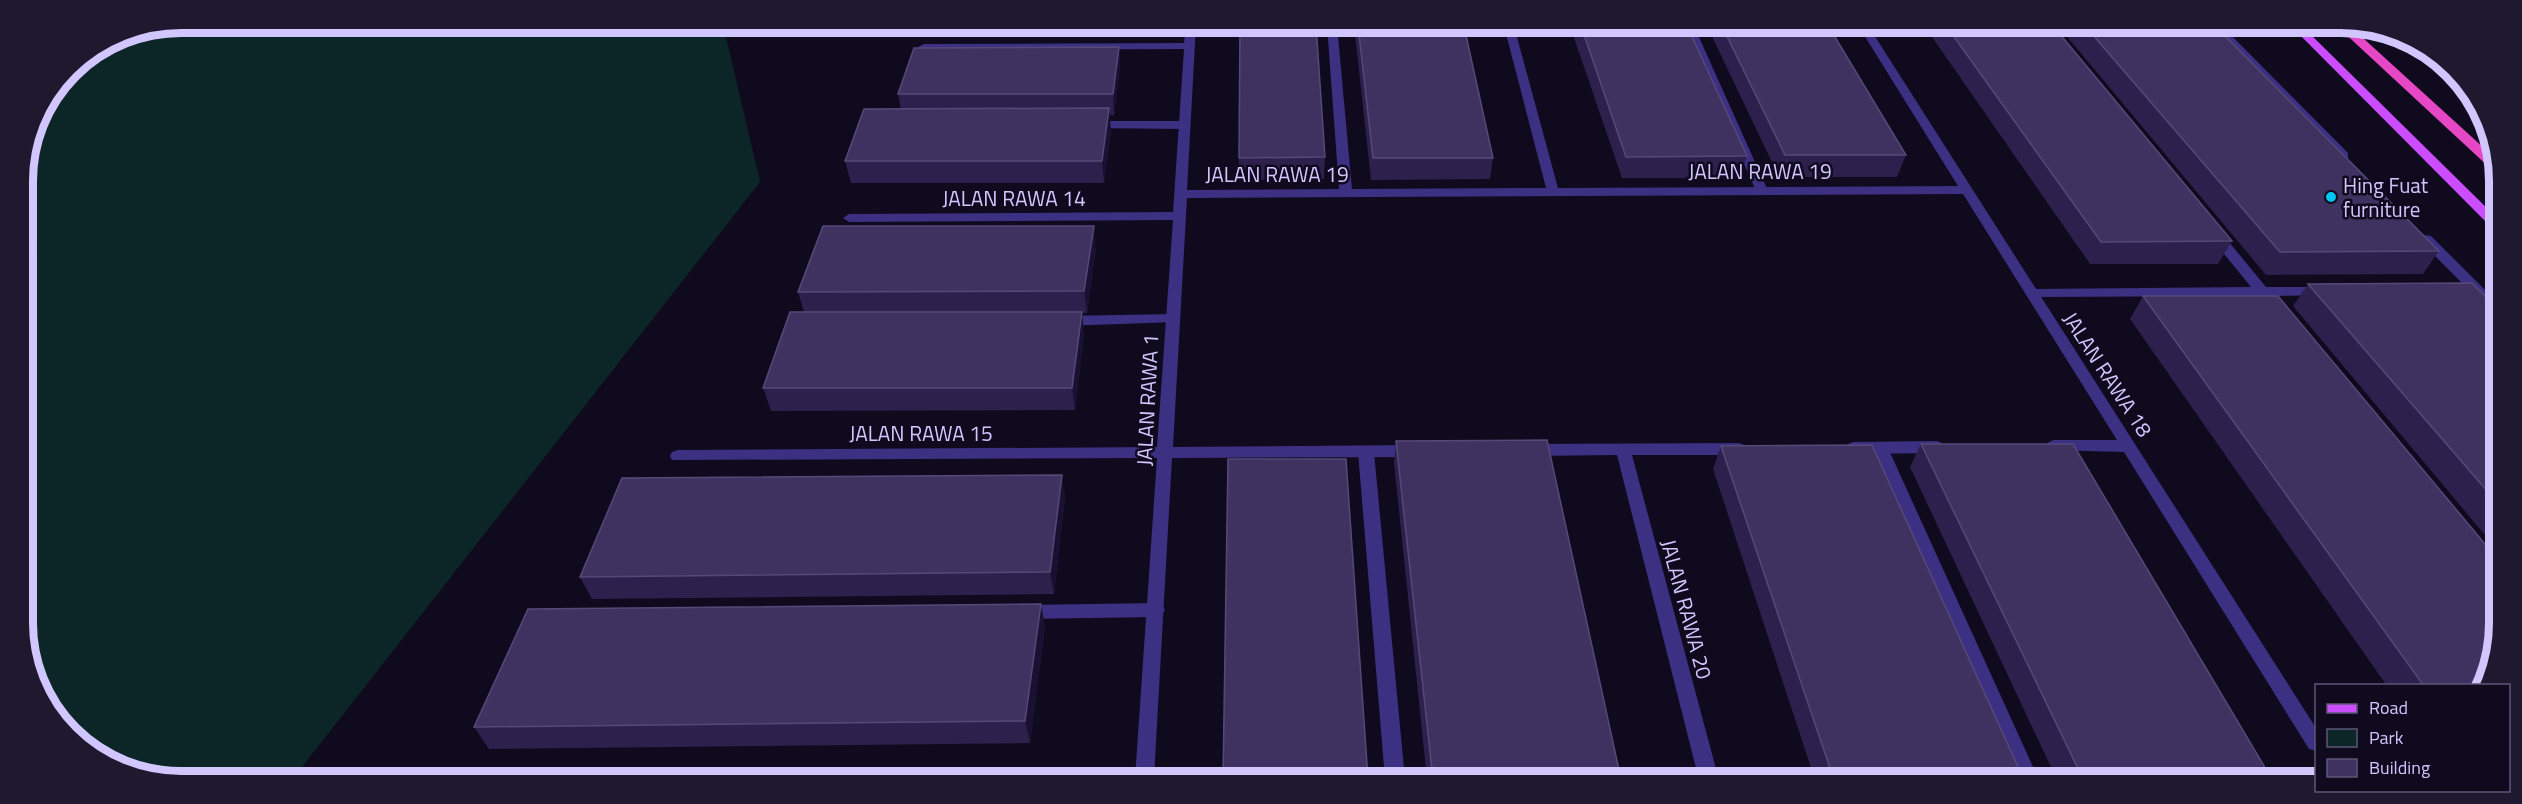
<svg xmlns="http://www.w3.org/2000/svg" width="2522" height="804" font-family="'Titillium Web',sans-serif">
  <style>
    .green { fill: #0c2628 }
    .lines { fill: none; stroke-linecap: round; stroke-linejoin: round }
    .service { fill: #3b3081; fill-rule: evenodd }
    .minor { fill: #3b3081; fill-rule: evenodd }
    .primary { fill: #cc4dff; fill-rule: evenodd }
    .trunk { fill: #e647c5; fill-rule: evenodd }
    .wall { fill: #2d204d }
    .shaded-wall { fill: #1a1032 }
    .building { fill: #3f3260; stroke: #564979; stroke-width: 1.5 }
    .poi-dot { fill: #00c4f1; stroke: #0f0a1d; stroke-width: 2 }
    .labels { text-anchor: middle; dominant-baseline: central; stroke-width: 5; stroke-linejoin: round; paint-order: stroke }
    .street-label { font-size: 21px; fill: #d2c6ff; stroke: #0f0a1d }
    .poi-label { font-size: 21px; fill: #d2c6ff; stroke: #0f0a1d; text-anchor: start }
    .rim { fill: none; stroke: #d2c6ff; stroke-width: 8 }
  </style>
  <rect width="100%" height="100%" fill="#0f0a1d"/>
  <path class="green" d="M181,23L723,24L760,182L295,776H139L62,728L25,654L23,171L39,111L69,69L120,34Z"/>
  <g class="lines">
    <path class="service" d="M1683,26H1694L1768,191L1766,194H1758L1756,191Z
      M1092,121H1185L1191,125L1185,129L1088,128L1086,125Z
      M2214,229L2219,230L2266,287H2323L2330,291L2323,295L2273,296L2284,310L2277,315L2272,313L2258,296L2032,297L2025,293L2032,289L2251,287L2207,233Z
      M1173,314L1180,319L1178,322L1062,326L1055,321L1062,316Z
      M1880,442L1885,444L1888,448L2039,780H2021L1872,448L1875,444Z
      M1366,446L1371,448L1374,452L1405,779H1385L1358,452L1361,448Z
      M1156,603L1162,605L1165,610L1162,615L1156,617L1024,619L1018,617L1015,612L1018,607L1024,605Z"/>
    <path class="minor" d="M1186,25H1196L1187,190L1339,189L1327,25H1337L1352,189L1546,188L1504,26H1514L1558,188L1958,186L1859,27H1869L2316,728V751L2309,749L2124,452L2049,450L2046,446L2049,442L2054,440H2117L1963,194L1187,198L1173,447L1415,445L1420,447L1423,451L1420,455L1415,457L1172,458L1154,778H1135L1157,458L672,460L670,456L672,452L678,450L1157,447L1173,220L849,222L843,218L849,214L1173,212L1184,49L924,50L918,47L924,44L1184,43Z
      M2213,28H2224L2348,153V159H2340Z
      M2426,235L2431,236L2488,293L2490,296L2488,299H2478L2421,242L2419,239Z
      M1937,441L1942,443L1945,447L1942,451L1937,453L1853,454L1848,452L1845,448L1848,444L1853,442Z
      M1739,443L1744,445L1747,449L1744,453L1739,455H1632L1719,780H1699L1617,455L1529,456L1524,454L1521,450L1524,446L1529,444Z"/>
    <path class="primary" d="M2293,28H2304L2496,217V228L2491,227Z"/>
    <path class="trunk" d="M2339,28H2352L2496,159V170L2491,169Z"/>
  </g>
  <path class="wall" d="M1354,25L1464,26L1493,158L1490,179L1371,180Z
    M1570,26H1687L1747,156L1740,178H1622Z
    M1707,26L1829,27L1906,155L1897,177H1779Z
    M1925,27H2054L2232,241L2218,264H2090Z
    M2059,27L2217,28L2439,251L2423,274L2266,275Z
    M1119,47L1120,68L1114,115H1109L1111,130L1104,183H851L845,161L901,109L898,94Z
    M1325,157L1324,179L1239,180V158Z
    M1096,248L1087,313H1082L1084,335L1075,410L771,411L763,388L804,312L798,292Z
    M2308,284L2496,307L2495,547L2293,306Z
    M2143,296L2485,686H2387L2130,319Z
    M1396,441L1621,779H1427L1394,463Z
    M1921,444L2273,781L2057,780L1910,467Z
    M1721,446L2024,780H1815L1713,469Z
    M1065,497L1054,594L592,599L580,577Z
    M1045,626L1030,743L489,749L474,727Z"/>
  <path class="shaded-wall" d="M1119,47L1120,68L1114,115L1113,94Z
    M1109,108L1111,130L1104,183L1102,161Z
    M1094,226L1096,248L1087,313L1084,291Z
    M1082,312L1084,335L1075,410L1072,388Z
    M1062,475L1065,497L1054,594L1050,572Z
    M1041,604L1045,626L1030,743L1025,721Z"/>
  <path class="building" d="M1240,25H1316L1325,157L1239,158Z
    M1358,25L1464,26L1493,158H1373Z
    M1581,26H1687L1747,156L1626,157Z
    M1722,26L1829,27L1906,155H1785Z
    M1947,27H2054L2232,241L2101,242Z
    M2086,27L2217,28L2439,251L2280,252Z
    M1119,47L1113,94H898L914,48Z
    M1109,108L1102,161H845L864,109Z
    M823,226H1094L1084,291L798,292Z
    M2472,283L2496,307L2495,500L2308,284Z
    M2143,296H2278L2495,556L2494,665L2485,686H2424Z
    M790,312H1082L1072,388H763Z
    M1547,440L1621,779H1433L1396,441Z
    M1921,444H2073L2273,781H2084Z
    M1872,445L2024,780H1834L1721,446Z
    M1228,459H1346L1368,779H1223Z
    M1062,475L1050,572L580,577L622,478Z
    M1041,604L1025,721L474,727L528,609Z"/>
  <circle class="poi-dot" cx="2331" cy="197" r="6"/>
  <g class="labels">
    <g class="street-label">
      <text x="1760" y="171">JALAN RAWA 19</text>
      <text x="1277" y="174">JALAN RAWA 19</text>
      <text x="1014" y="198">JALAN RAWA 14</text>
      <text transform="translate(2108 374) rotate(57)">JALAN RAWA 18</text>
      <text transform="translate(1147 400) rotate(-87)">JALAN RAWA 1</text>
      <text x="921" y="433">JALAN RAWA 15</text>
      <text transform="translate(1687 609) rotate(75)">JALAN RAWA 20</text>
    </g>
    <g class="poi-label">
      <text x="2343" y="185">Hing Fuat<tspan x="2343" dy="24">furniture</tspan></text>
    </g>
  </g>
  <path d="M0 0H2522V804H0ZM181 33H2341A148 148 0 0 1 2489 181V623A148 148 0 0 1 2341 771H181A148 148 0 0 1 33 623V181A148 148 0 0 1 181 33Z" fill="#1f192f" fill-rule="evenodd"/>
  <path class="rim" d="M181 33H2341A148 148 0 0 1 2489 181V623A148 148 0 0 1 2341 771H181A148 148 0 0 1 33 623V181A148 148 0 0 1 181 33Z"/>
  <rect x="2315" y="684" width="195" height="108" fill="#0f0a1d" stroke="#5d5577" stroke-width="1.5"/>
  <rect x="2327" y="704" width="30" height="9" fill="#cc4dff" stroke="#5d5577" stroke-width="1.5"/>
  <text x="2369" y="714" font-size="18" fill="#d2c6ff">Road</text>
  <rect x="2327" y="729" width="30" height="18" fill="#0c2628" stroke="#5d5577" stroke-width="1.5"/>
  <text x="2369" y="744" font-size="18" fill="#d2c6ff">Park</text>
  <rect x="2327" y="759" width="30" height="18" fill="#3f3260" stroke="#5d5577" stroke-width="1.5"/>
  <text x="2369" y="774" font-size="18" fill="#d2c6ff">Building</text>
</svg>
